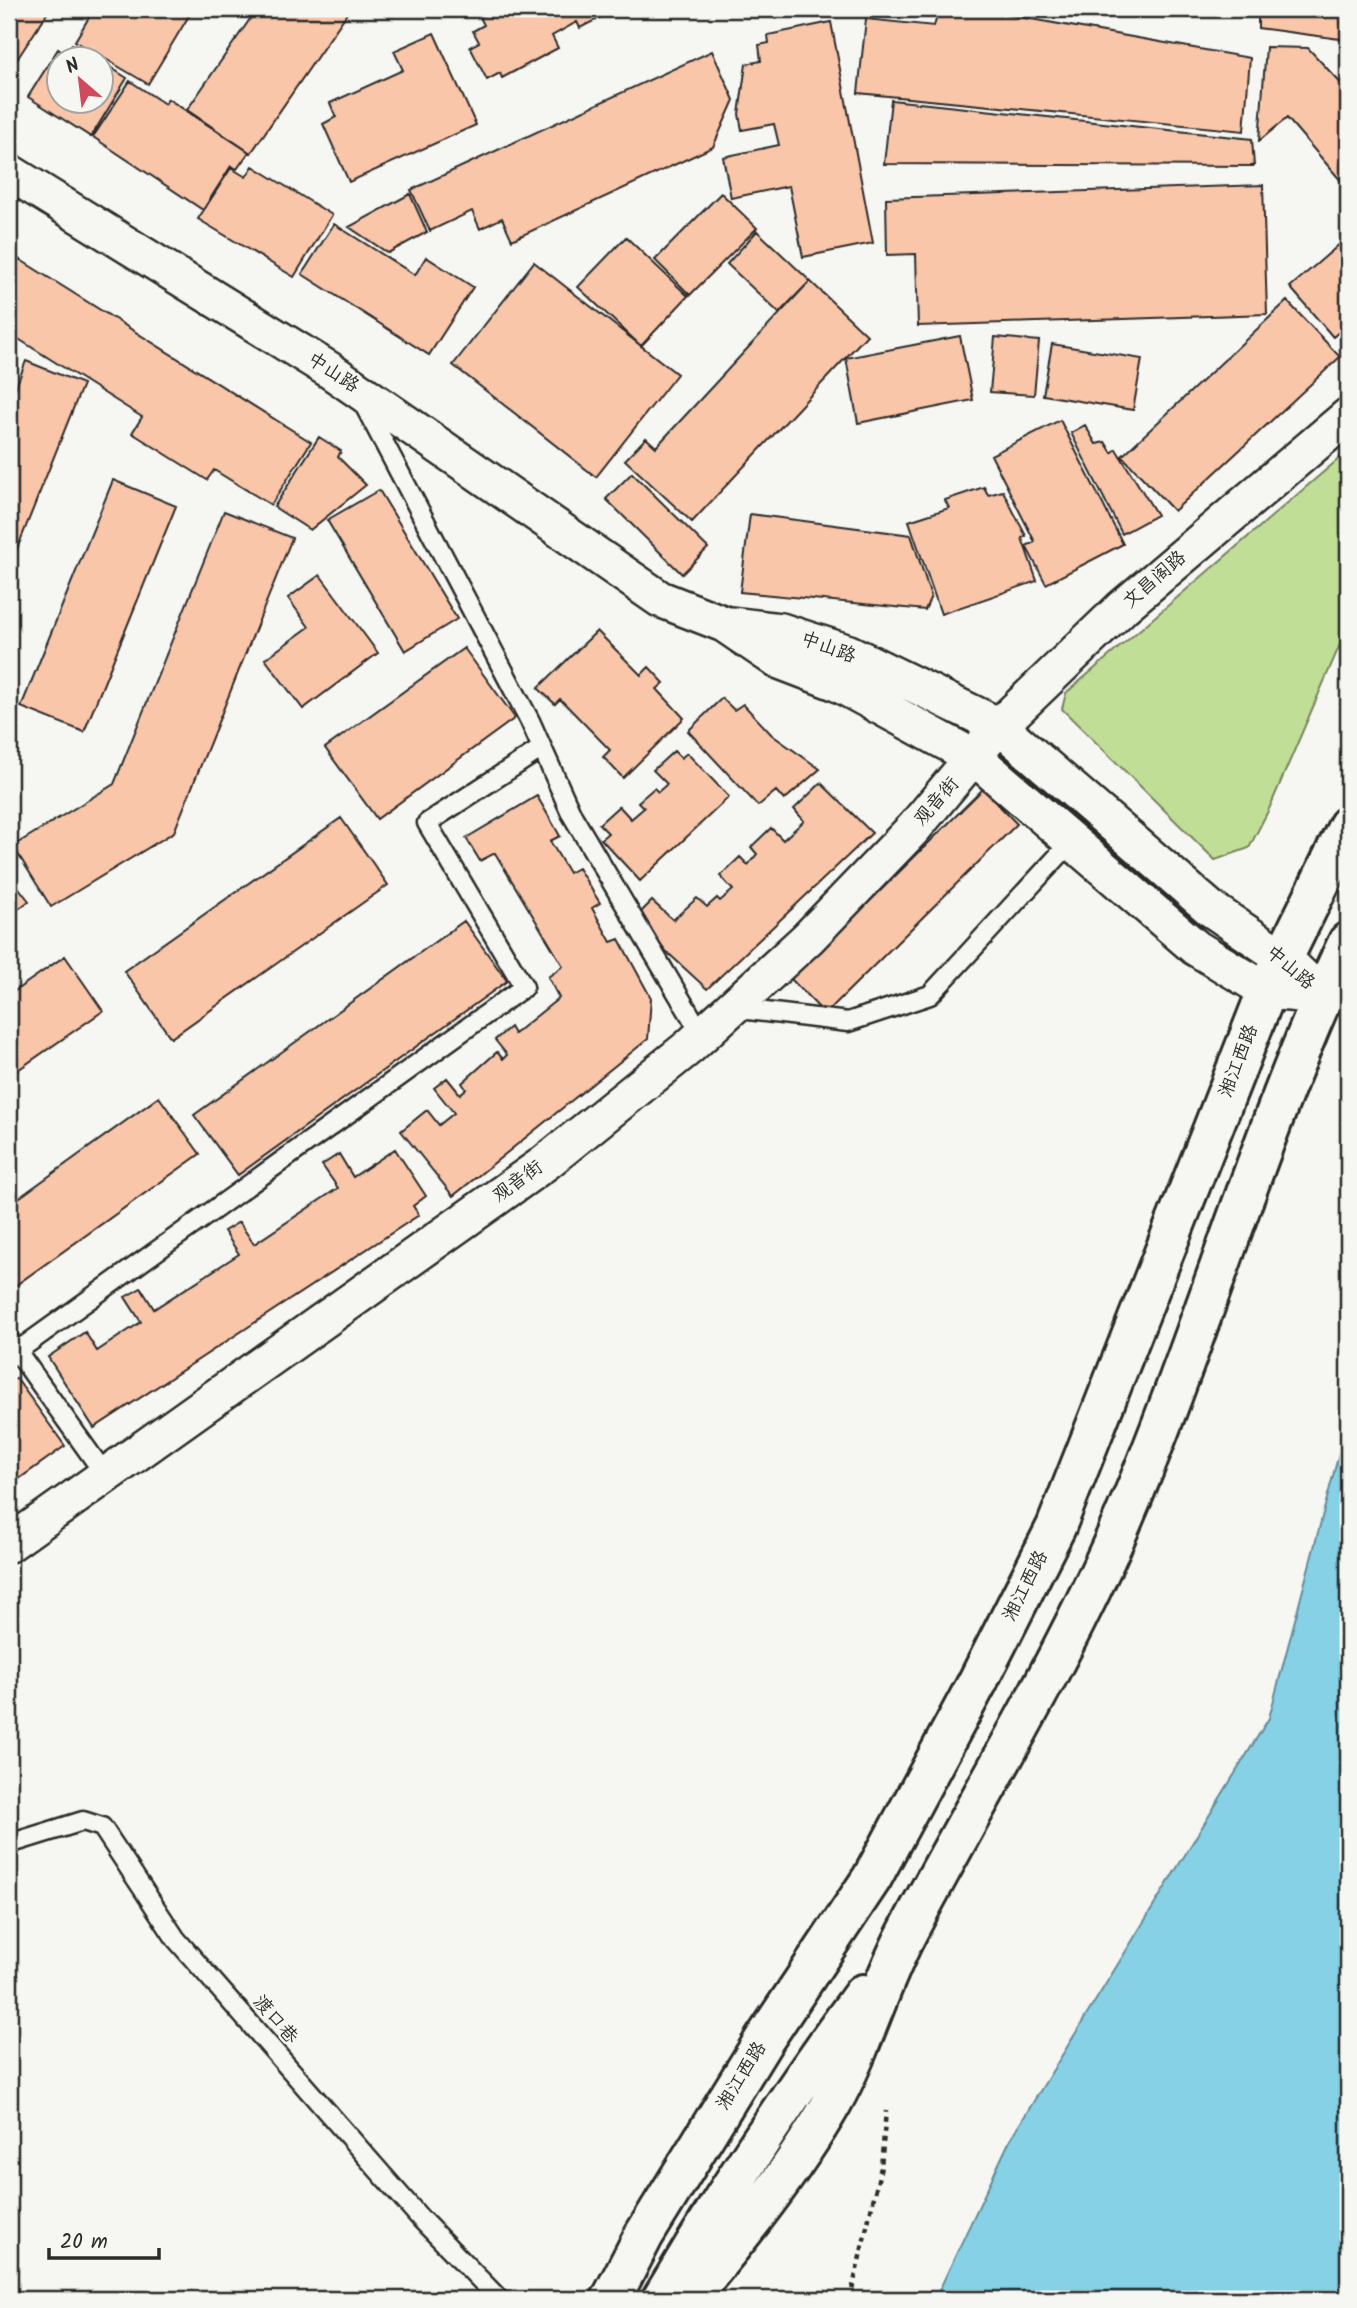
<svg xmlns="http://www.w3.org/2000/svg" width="1357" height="2308" font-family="Kalam,'LXGW WenKai TC',sans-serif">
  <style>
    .green { fill: #c0de96; stroke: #768460; stroke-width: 2 }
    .water { fill: #86d1e6; stroke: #628f9b; stroke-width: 2 }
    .building { fill: #f9c6a9; stroke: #2b2b2b; stroke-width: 2 }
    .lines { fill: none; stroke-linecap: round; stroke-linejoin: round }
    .service-casing { stroke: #2b2b2b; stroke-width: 23 }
    .minor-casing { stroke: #2b2b2b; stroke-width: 40 }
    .secondary-casing { stroke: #2b2b2b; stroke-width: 44 }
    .path { stroke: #2b2b2b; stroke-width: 4.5; stroke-dasharray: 5 5; stroke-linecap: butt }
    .service { stroke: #f6f6f2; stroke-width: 18 }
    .minor { stroke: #f6f6f2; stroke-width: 35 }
    .secondary { stroke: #f6f6f2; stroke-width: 38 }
    .labels { text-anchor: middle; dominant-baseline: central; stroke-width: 5; stroke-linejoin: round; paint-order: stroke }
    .street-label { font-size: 19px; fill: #2b2b2b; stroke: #f6f6f2 }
  </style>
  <rect width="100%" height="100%" fill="#f6f6f2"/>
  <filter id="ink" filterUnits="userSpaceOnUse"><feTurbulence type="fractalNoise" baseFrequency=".0143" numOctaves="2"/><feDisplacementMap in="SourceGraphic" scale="14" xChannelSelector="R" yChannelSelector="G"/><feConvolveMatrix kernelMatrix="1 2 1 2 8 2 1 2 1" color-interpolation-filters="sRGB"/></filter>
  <g filter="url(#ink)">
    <path class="green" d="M1348,451V626L1269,809L1249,848L1215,860L1062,709L1066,693Z"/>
    <path class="water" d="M1348,1419V2299H935L1010,2140L1269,1718Z"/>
    <path class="building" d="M9,9H50L14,64L9,61Z
      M94,9H193L148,84L75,41Z
      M257,9H350L251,153L187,110Z
      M496,9H617L580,28L577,22L552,36L558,48L502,78L500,73L487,80L470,47L479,42L473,31L484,25L480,17Z
      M975,9L1250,58L1244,131L858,93L866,19L934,26L938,14Z
      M1258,9H1348V40L1258,28Z
      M831,22L873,243L803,257L789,186L731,198L723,157L779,145L774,124L742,130L739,114L746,64L761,61L759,45L769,43L768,35Z
      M434,33L476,125L349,182L323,124L336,117L330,103L403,70L394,51Z
      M72,44L97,60H60V102H102V62L127,78L91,137L28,97L58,49L65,54Z
      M1266,47L1308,48L1348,91V189L1287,118L1259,141Z
      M712,51L734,100L713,147L512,240L502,218L480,229L472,211L430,231L411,190Z
      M130,81L165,104L168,99L249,152L237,169L231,166L203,210L93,137Z
      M891,100L1252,139L1254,166L884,164Z
      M253,166L332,215L294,277L198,219L231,168L246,177Z
      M1263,185L1267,314L918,326L916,254L887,255L886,198Z
      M721,193L757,228L690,295L655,260Z
      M410,194L427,232L388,253L349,227Z
      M334,224L415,275L426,257L473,287L429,355L302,274Z
      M757,231L810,281L779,313L727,264Z
      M626,237L688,296L641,346L578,287Z
      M1348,237V324L1333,337L1290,287Z
      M19,259L311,442L271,505L214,470L207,480L132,433L142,417L9,333V275Z
      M534,262L677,374L596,477L453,365Z
      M810,281L867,335L692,522L625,460L646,438L656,447Z
      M1287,301L1340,357L1174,511L1122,456Z
      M960,336L973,400L858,423L846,358Z
      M995,337L1039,341L1034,395L990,392Z
      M1052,344L1142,359L1133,410L1043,395Z
      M26,361L83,384L9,569V405Z
      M1060,420L1123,544L1046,584L1026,546L1035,542L991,455Z
      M1085,425L1096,444L1105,442L1112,453L1116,449L1157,515L1122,534L1071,433Z
      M319,437L341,451L338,457L366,485L310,530L274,507Z
      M632,473L708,548L682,574L606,499Z
      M113,480L176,506L84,732L21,707Z
      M984,487L988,495L1003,491L1026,536L1022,538L1037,581L941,614L909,521L949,508L945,500Z
      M379,490L457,619L405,651L327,520Z
      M224,511L292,538L174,832L51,907L13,846L114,784Z
      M750,514L911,535L931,596L925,610L740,592Z
      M320,575L378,653L303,709L265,659L309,627L288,598Z
      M597,631L641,675L649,667L664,683L657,689L684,718L623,778L603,757L610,750L560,699L555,704L538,688Z
      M464,648L515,718L377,819L325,748Z
      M722,698L734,710L743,704L772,735L820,769L784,800L776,791L758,806L688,731Z
      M674,751L681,758L687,753L729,797L640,881L601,839L608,833L599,824L619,806L631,819L644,808L638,802L654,788L658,792L667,784L653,770Z
      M821,783L872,833L707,989L654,940L639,914L652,901L673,920L697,898L707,907L717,898L720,901L733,890L720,876L740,857L748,865L757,854L751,847L771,828L783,840L804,821L794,809Z
      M983,789L1017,824L825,1014L791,979Z
      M537,796L560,836L550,841L569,873L578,868L600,903L592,908L611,942L619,939L651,998L648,1039L453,1196L401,1131L427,1110L439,1125L454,1113L434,1088L447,1078L460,1094L466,1089L462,1083L497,1052L503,1059L507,1055L495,1040L510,1027L514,1034L559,998L548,977L563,966L495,853L480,861L466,838Z
      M341,818L388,885L171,1038L124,971Z
      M9,875L29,901L9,916Z
      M464,921L507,981L238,1175L194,1115Z
      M65,956L103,1011L9,1076V995Z
      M159,1097L200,1154L9,1290V1205Z
      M395,1149L426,1196L413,1206L419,1215L94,1428L48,1357L85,1332L97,1351L141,1322L125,1297L141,1288L154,1309L239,1254L224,1231L239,1222L254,1244L338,1188L322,1165L339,1154L353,1177Z
      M16,1378L65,1446L9,1486V1383Z"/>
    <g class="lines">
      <g class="service-casing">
        <path id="service" d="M362,401L530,721L572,815L702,1035
          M732,1008L848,1022L930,995L1072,841
          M9,1340L106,1476
          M9,1357L524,987L427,823L542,748
          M9,1844L83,1821L102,1827L176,1939L421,2219L499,2299"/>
      </g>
      <g class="minor-casing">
        <path id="minor" d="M9,172L328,369L660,599L724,624L777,660L837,683L975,758L1196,948L1267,991L1322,996
          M731,625L781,631L849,653L999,726L1210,908L1282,957L1302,976
          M9,1544L545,1163L689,1047L808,938L914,828L999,726L1123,607L1348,416"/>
      </g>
      <g class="secondary-casing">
        <path id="secondary" d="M611,2299L644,2235L764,2040L872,1878L977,1683L1056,1527L1267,991L1348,826
          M662,2299C724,2194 790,2093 863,1994
          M688,2299C738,2239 793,2171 832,2103C862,2050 878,1989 906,1935C974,1805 1052,1679 1112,1545C1200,1347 1255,1137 1348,942"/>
      </g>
      <path class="path" d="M850,2299L881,2167L886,2111"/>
      <use href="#service" class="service"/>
      <use href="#minor" class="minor"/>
      <use href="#secondary" class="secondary"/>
    </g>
  </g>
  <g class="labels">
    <g class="street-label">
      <text transform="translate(333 373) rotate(33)">中山路</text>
      <text transform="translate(1155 580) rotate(-41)">文昌阁路</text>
      <text transform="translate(828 648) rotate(20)">中山路</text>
      <text transform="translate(937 802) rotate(-49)">观音街</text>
      <text transform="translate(1290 968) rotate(40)">中山路</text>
      <text transform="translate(1239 1061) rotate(-69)">湘江西路</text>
      <text transform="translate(518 1182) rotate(-36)">观音街</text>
      <text transform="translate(1026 1586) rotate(-63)">湘江西路</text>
      <text transform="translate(275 2020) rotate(49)">渡口巷</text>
      <text transform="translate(742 2076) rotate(-58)">湘江西路</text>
    </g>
  </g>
  <rect width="1357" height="2308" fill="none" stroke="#f6f6f2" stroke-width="35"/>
  <rect x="18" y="18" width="1322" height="2273" fill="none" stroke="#2b2b2b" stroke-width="2.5" filter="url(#ink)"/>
  <g transform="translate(80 80) rotate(332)"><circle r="33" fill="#f6f6f2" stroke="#a5a5a2" stroke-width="2"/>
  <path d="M0-5L12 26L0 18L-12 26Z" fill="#d1495b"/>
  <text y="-10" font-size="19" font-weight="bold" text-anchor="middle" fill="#2b2b2b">N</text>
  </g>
  <path d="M49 2248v10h110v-10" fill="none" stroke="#2b2b2b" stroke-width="3.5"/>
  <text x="60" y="2248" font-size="21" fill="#2b2b2b" stroke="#f6f6f2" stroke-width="5" paint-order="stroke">20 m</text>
</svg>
